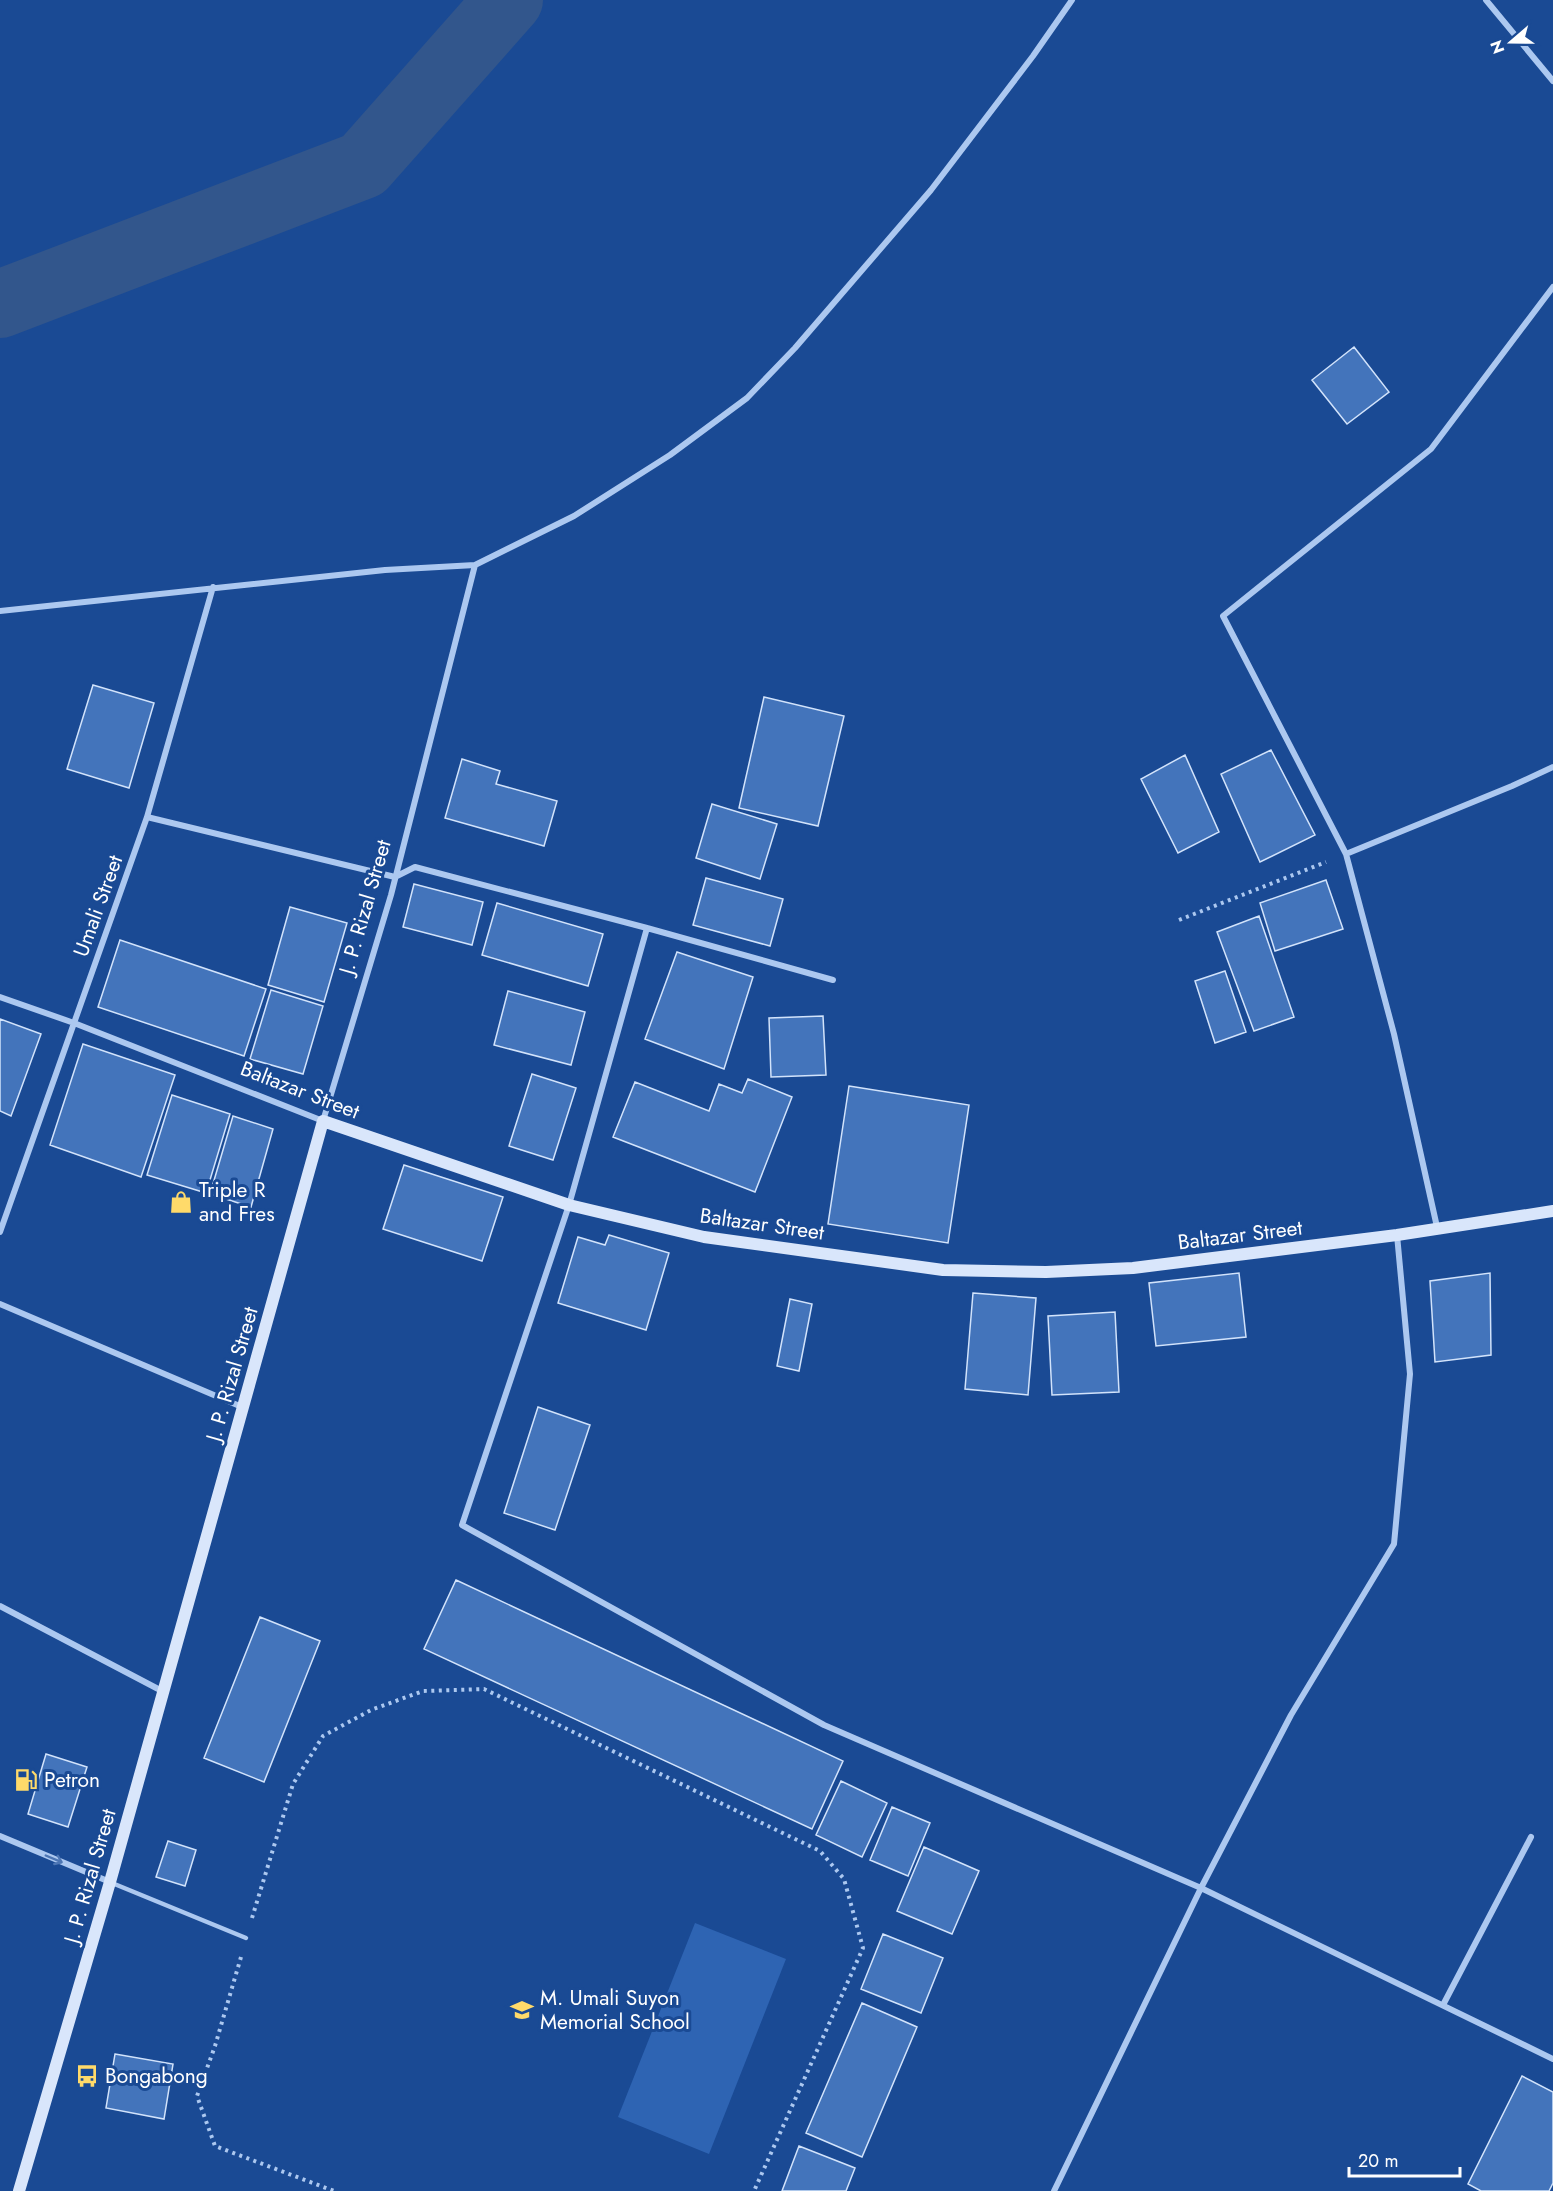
<svg xmlns="http://www.w3.org/2000/svg" width="1553" height="2191" font-family="Jost,sans-serif">
  <style>
    .pitch { fill: #2e64b3 }
    .lines { fill: none; stroke-linecap: round; stroke-linejoin: round }
    .river { stroke: #32568c; stroke-width: 68 }
    .building { fill: #4374bb; stroke: #d2e3fb; stroke-width: 1.5 }
    .path { stroke: #acc8f0; stroke-width: 4; stroke-dasharray: 3 4.5; stroke-linecap: butt }
    .lane { stroke: #acc8f0; stroke-width: 4.5 }
    .street { stroke: #acc8f0; stroke-width: 6 }
    .secondary { stroke: #d9e6fb; stroke-width: 12 }
    .oneway { stroke: #4d76b4 }
    .labels { text-anchor: middle; dominant-baseline: central; stroke-width: 6; stroke-linejoin: round; paint-order: stroke }
    .street-label { font-size: 21px; fill: #fff; stroke: #1a4a94 }
    .poi-label { font-size: 21px; fill: #fff; stroke: #1a4a94; text-anchor: start }
  </style>
  <rect width="100%" height="100%" fill="#1a4a94"/>
  <path class="pitch" d="M695,1923L786,1959L709,2154L618,2117Z"/>
  <g class="lines">
    <path class="river" d="M0,304L363,165L509,0"/>
  </g>
  <path class="building" d="M1354,347L1389,392L1347,424L1312,380Z
    M93,685L154,703L129,788L67,769Z
    M764,697L844,716L818,826L739,808Z
    M1271,750L1315,835L1260,862L1221,774Z
    M1185,755L1219,832L1178,853L1141,779Z
    M462,759L500,771L496,784L557,801L544,846L445,818Z
    M712,804L777,824L760,879L696,858Z
    M706,878L783,899L770,946L693,925Z
    M1326,880L1343,929L1275,951L1260,903Z
    M414,884L483,902L472,945L403,927Z
    M497,903L603,934L588,986L482,955Z
    M290,907L347,923L324,1002L268,985Z
    M1259,916L1294,1017L1254,1031L1217,932Z
    M120,940L266,989L244,1056L98,1007Z
    M677,952L753,977L724,1069L645,1039Z
    M1225,971L1246,1032L1215,1043L1195,981Z
    M271,990L323,1006L303,1074L250,1059Z
    M508,991L585,1012L571,1065L494,1045Z
    M823,1016L826,1075L771,1077L769,1018Z
    M0,1019L41,1034L11,1116L0,1111Z
    M83,1044L175,1075L141,1177L50,1145Z
    M532,1074L576,1088L553,1160L509,1146Z
    M748,1079L792,1097L755,1192L613,1137L635,1082L709,1111L719,1084L742,1093Z
    M849,1086L969,1105L948,1243L828,1224Z
    M172,1095L230,1114L206,1193L147,1175Z
    M233,1116L273,1129L251,1207L210,1194Z
    M404,1165L503,1197L482,1261L383,1229Z
    M609,1235L669,1253L646,1330L558,1303L578,1237L605,1245Z
    M1239,1273L1246,1337L1156,1346L1149,1283Z
    M1490,1273L1491,1355L1435,1362L1430,1281Z
    M973,1293L1036,1298L1028,1395L965,1389Z
    M790,1299L812,1304L799,1371L777,1366Z
    M1115,1312L1119,1392L1052,1395L1048,1316Z
    M538,1407L590,1425L555,1530L504,1513Z
    M456,1580L843,1761L812,1829L424,1649Z
    M260,1617L320,1641L264,1782L204,1758Z
    M46,1754L87,1767L68,1827L28,1814Z
    M841,1781L887,1803L862,1857L816,1835Z
    M892,1807L930,1823L908,1876L870,1860Z
    M168,1841L196,1850L185,1886L156,1877Z
    M924,1847L979,1871L952,1934L897,1911Z
    M883,1934L943,1958L921,2013L861,1989Z
    M862,2003L917,2027L862,2157L806,2133Z
    M115,2054L173,2064L164,2119L106,2108Z
    M1522,2076L1553,2092V2183L1549,2191H1481L1468,2184Z
    M799,2146L855,2168L846,2191H782Z"/>
  <g class="lines">
    <path class="path" d="M1179,920L1326,862
      M252,1918L293,1784L323,1736L371,1710L423,1691L484,1689L820,1851L844,1879L863,1948L754,2191
      M241,1957L215,2046L197,2096L215,2146L334,2191"/>
    <path class="lane" d="M112,1883L246,1938"/>
    <path class="street" d="M1486,0L1553,81
      M0,611L385,570L475,565L574,516L670,455L747,398L795,348L931,190L1033,56L1072,0
      M147,817L395,877L415,867L647,928L833,980
      M1346,854L1512,786L1553,767
      M647,928L569,1205L462,1525L824,1725L1201,1888L1553,2059
      M0,997L74,1023L323,1121L391,895L475,565
      M1437,1227L1394,1034L1346,854L1223,616L1431,449L1553,287
      M0,1232L147,817L213,587
      M0,1304L242,1407
      M0,1606L162,1691
      M0,1836L110,1882
      M1443,2005L1531,1837
      M1054,2191L1201,1888L1291,1715L1394,1544L1410,1374L1397,1235"/>
    <path class="secondary" d="M19,2191L110,1882L323,1121L569,1205L704,1237L943,1270L1046,1272L1133,1268L1397,1235L1553,1211"/>
  </g>
  <defs><path id="oneway-shaft" d="M-6 0H5M1.5-3L5.5 0L1.5 3" fill="none" stroke-width="1.6" stroke-linecap="round" stroke-linejoin="round" transform="scale(1.5)"/></defs>
  <use class="oneway" href="#oneway-shaft" transform="translate(54 1859) rotate(23)"/>
  <defs>
    <g id="shop-bare" transform="scale(1.8)"><path d="M-5-2.5h2.3a2.7 3.5 0 0 1 5.4 0H5L5.5 6h-11ZM-1.5-2.5h3a1.5 2.3 0 0 0-3 0Z" fill="#ffda6a" stroke="#1a4a94" stroke-width="2.5" paint-order="stroke"/></g>
    <g id="fuel-bare" transform="scale(1.8)"><path d="M-5.5-6h7V0h2V4h1.3V-2.5L3-4.5l.8-.8L6-3V5H2.5V1h-1V6h-7ZM-4.2-4.7v3.2H.2V-4.7Z" fill="#ffda6a" stroke="#1a4a94" stroke-width="2.5" paint-order="stroke"/></g>
    <g id="school-bare" transform="scale(1.8)"><path d="M0-5L7-2L0 1L-7-2ZM-4 1L0 2.5L4 1V4Q0 6-4 4Z" fill="#ffda6a" stroke="#1a4a94" stroke-width="2.5" paint-order="stroke"/></g>
    <g id="bus-bare" transform="scale(1.8)"><path d="M-5-6H5V4H4V6H2V4H-2V6H-4V4H-5ZM-3.5-4V0h7V-4ZM-3.5 1.2v1.5H-2V1.2ZM2 1.2v1.5H3.5V1.2Z" fill="#ffda6a" stroke="#1a4a94" stroke-width="2.5" paint-order="stroke"/></g>
  </defs>
  <g fill-rule="evenodd">
    <use href="#shop-bare" x="181" y="1202"/>
    <use href="#fuel-bare" x="26" y="1780"/>
    <use href="#school-bare" x="522" y="2010"/>
    <use href="#bus-bare" x="87" y="2076"/>
  </g>
  <g class="labels">
    <g class="street-label">
      <text transform="translate(98 906) rotate(-70)">Umali Street</text>
      <text transform="translate(365 907) rotate(-74)">J. P. Rizal Street</text>
      <text transform="translate(300 1090) rotate(21)">Baltazar Street</text>
      <text transform="translate(762 1224) rotate(8)">Baltazar Street</text>
      <text transform="translate(1240 1235) rotate(-7)">Baltazar Street</text>
      <text transform="translate(232 1374) rotate(-74)">J. P. Rizal Street</text>
      <text transform="translate(90 1876) rotate(-74)">J. P. Rizal Street</text>
    </g>
    <g class="poi-label">
      <text x="199" y="1190">Triple R<tspan x="199" dy="24">and Fres</tspan></text>
      <text x="44" y="1780">Petron</text>
      <text x="540" y="1998">M. Umali Suyon<tspan x="540" dy="24">Memorial School</tspan></text>
      <text x="105" y="2076">Bongabong</text>
    </g>
  </g>
  <g transform="translate(1511 42) rotate(250)" stroke="#1a4a94" stroke-width="4.5" paint-order="stroke">
  <path d="M0-4.5L10 22L0 15L-10 22Z" fill="#ffffff"/>
  <text y="-9" font-size="16" font-weight="bold" text-anchor="middle" fill="#ffffff">N</text>
  </g>
  <path d="M1349 2167v9h111v-9" fill="none" stroke="#ffffff" stroke-width="3"/>
  <text x="1358" y="2167" font-size="18" fill="#ffffff" stroke="#1a4a94" stroke-width="4.5" paint-order="stroke">20 m</text>
</svg>
